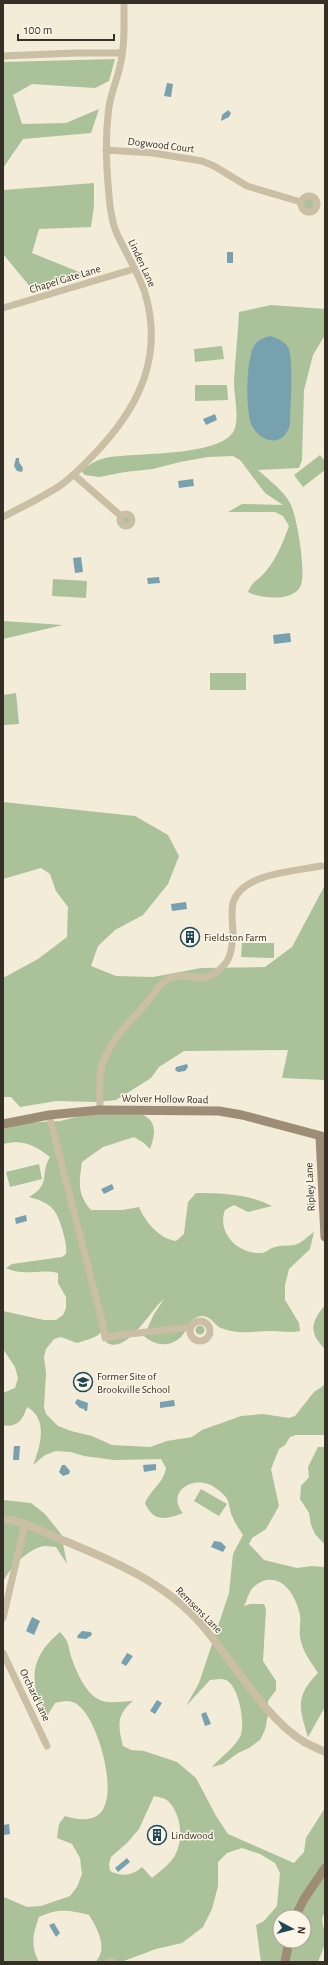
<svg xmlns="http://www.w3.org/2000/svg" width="328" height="1965" font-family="'Alegreya Sans',sans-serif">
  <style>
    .green { fill: #abc199; fill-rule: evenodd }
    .water { fill: #78a1b0 }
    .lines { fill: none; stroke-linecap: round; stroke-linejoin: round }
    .minor { stroke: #cabea5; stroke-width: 7 }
    .tertiary { stroke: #cabea5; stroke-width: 8 }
    .secondary { stroke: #9e8d76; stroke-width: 9 }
    .labels { text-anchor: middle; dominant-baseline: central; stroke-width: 3; stroke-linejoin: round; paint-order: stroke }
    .street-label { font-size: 11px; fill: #362f26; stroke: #faf5e6 }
    .poi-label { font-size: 11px; fill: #362f26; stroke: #faf5e6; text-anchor: start }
  </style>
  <rect width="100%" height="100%" fill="#f2ecd9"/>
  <path class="green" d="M115,59L109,81L95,88L32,84L13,95L22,124L66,123L99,109L91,133L23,139L3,168V62Z
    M94,183V206L91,227L39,229L32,253L89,276L32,289L3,254V190Z
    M302 204a7 7 0 1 1 14 0a7 7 0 1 1-14 0Z
    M271,305L325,309V335L313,355L304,390L302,460L299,468L258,470C269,480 283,490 290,503C297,515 306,572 301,585C295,602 261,599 248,592C253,580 259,580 266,571C277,558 283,542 289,526L283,516L275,512H228L242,504L283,505L265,493L240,460L233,456L208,457L180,462L153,469L125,472L99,477L85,475L81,471C89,465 96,460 105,458C131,452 226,458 235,428C239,412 234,398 234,382C235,359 238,335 239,312Z
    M222,346L224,359L195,362L194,349Z
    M195,385H227L228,400L195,401Z
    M320,455L325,461V470L303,487L294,475Z
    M121 520a5 5 0 1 1 10 0a5 5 0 1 1-10 0Z
    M53,579L87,581L86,598L52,596Z
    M3,621L63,625L3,639Z
    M210,673H246V690H210Z
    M16,693L19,724L3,725V695Z
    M3,802L135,816L168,835L179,856L168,884L143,915L115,930L98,946L91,966L116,976L153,977L201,968L265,967L292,947L325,885V1080L282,1078L288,1050L184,1051L159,1067L151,1078L116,1100L97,1102L56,1101L20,1107L11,1097H3V978L38,959L67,937L68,907L56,891L50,874L41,868L3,879Z
    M242,943H274V958L241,957Z
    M101,1111C130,1111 166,1108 150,1149L144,1143L134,1137L103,1147L82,1162C79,1183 77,1194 91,1210H123L139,1207C145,1222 160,1239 176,1241L184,1234L188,1202L196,1193C222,1193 248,1194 272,1206L248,1212L234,1205L225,1210C217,1232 236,1253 259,1253C265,1254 270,1248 275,1247C281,1245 288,1246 294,1245C301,1244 308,1236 314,1232L310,1249L289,1269L285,1285V1300L299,1323L300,1331C290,1333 282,1331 273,1331C256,1331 237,1335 221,1328C214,1325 212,1317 203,1316C189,1315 188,1331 180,1338C168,1348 154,1345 144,1336L154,1314L164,1299C150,1310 128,1354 107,1343L102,1331C97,1338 86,1340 77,1343L61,1337L54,1339L46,1349L44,1357L46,1373L44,1408L46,1414L58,1426L71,1431L92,1436L112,1445L150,1447L167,1441L192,1437L202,1430L241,1416L263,1414L289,1418L295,1416L314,1392L323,1386L325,1382V1435H296L290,1437L285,1445L279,1449L271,1469L279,1506L266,1529L252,1538L249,1544L264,1560L297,1568L312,1566L325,1567V1707L308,1737C299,1708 295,1696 318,1673C311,1662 302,1651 300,1637C299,1630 301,1622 300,1615C297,1600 286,1577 267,1580C261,1581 253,1586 250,1592C247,1597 247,1601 244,1606L250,1604H264L266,1609L263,1661L276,1681V1690L268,1701V1715L265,1730L260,1740L249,1748L238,1753L223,1764L212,1767C220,1758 234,1748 240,1737C246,1725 239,1686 226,1680C221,1678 215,1680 210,1680L186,1706L199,1683L229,1593L233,1554L243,1535C239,1529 235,1523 232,1516C229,1510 230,1501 225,1496C221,1492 213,1485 208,1484C188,1477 167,1495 183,1513C166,1520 153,1522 145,1503C151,1489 163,1484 166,1468L161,1459L114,1460L84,1456L71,1452L56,1451L45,1455L33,1465C40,1447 49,1419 27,1407C23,1420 17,1428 3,1425V1393L15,1388L18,1378L15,1367L3,1349V1311L44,1320H56L63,1315L66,1308V1297L58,1283V1273C40,1268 24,1277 6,1268L12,1264L62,1257L66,1254C67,1246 65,1240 63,1232C57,1210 52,1203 29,1197C52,1184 39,1175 50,1157C34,1145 23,1139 3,1144V1128L22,1123L60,1121Z
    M39,1164L42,1179L10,1187L6,1172Z
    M325,1305V1349C308,1332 311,1322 325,1305Z
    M195.5 1330a4.5 4.5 0 1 1 9 0a4.5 4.5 0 1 1-9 0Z
    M318,1447H325V1545L315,1534L311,1525L309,1513L300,1499L301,1486L309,1477L308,1467Z
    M201,1489L227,1504L219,1516L194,1501Z
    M3,1500L31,1503L45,1514L61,1534L67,1564L56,1547C51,1547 45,1545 40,1547C25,1552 10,1568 3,1582Z
    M60,1632C71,1644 67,1645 72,1659C78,1676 89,1701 108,1702C116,1703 125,1701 133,1701C116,1715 118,1726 123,1746L131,1750L144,1751L177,1762L196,1778L216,1816L228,1834L294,1863L304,1852L306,1838L325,1808V1915H323C321,1925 324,1926 325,1934C326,1945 322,1952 318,1962H261L256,1925L264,1921L277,1906L280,1873L275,1863L260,1854L242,1848L227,1853L218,1862V1886L212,1909L203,1927L182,1943L156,1949L121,1962H95C109,1949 97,1928 89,1915C69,1910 58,1908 39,1917C33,1934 30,1946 39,1962H3V1883L4,1897L27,1907L41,1906L70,1896L77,1887L82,1874L80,1858L72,1844L57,1838L59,1824L65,1816C75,1819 89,1822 98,1815C121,1799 98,1719 78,1705C71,1699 63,1701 55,1703L44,1721C32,1682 26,1661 60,1632ZM154,1796C158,1797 165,1798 168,1801C182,1815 184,1841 174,1857C169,1865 159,1872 152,1878L142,1867C132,1876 122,1877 110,1871L109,1864L111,1857L127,1843L139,1829ZM280,1917H304V1941H280Z"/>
  <path class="water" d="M167,83L173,84L171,97L164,96Z
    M228,110L231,113L229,117L221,121L222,115Z
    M227,252H233V263H227Z
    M270,336C277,338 284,341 288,347C294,357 290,410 290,424C285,447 262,444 252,426C245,412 246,359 254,346C258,340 263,338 270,336Z
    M215,414L217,420L206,425L203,419Z
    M16,458H19V462L23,468L22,472L17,471L14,466Z
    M193,479L194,486L179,488L178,481Z
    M81,557L83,572L75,573L73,558Z
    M159,577L160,583L148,584L147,578Z
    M290,633L291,642L274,644L273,635Z
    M186,902L187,909L172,911L171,904Z
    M187,1064L188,1067L185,1071L178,1072L175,1070L176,1067Z
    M112,1184L114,1189L104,1194L101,1189Z
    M26,1215L27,1221L16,1224L15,1218Z
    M77,1399L88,1403L87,1411H85L84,1409L80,1408L75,1403Z
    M174,1400L175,1406L160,1408V1402Z
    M14,1446H20L19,1460H13Z
    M156,1464V1470L144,1472L143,1465Z
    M62,1465H65L70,1471L69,1474L63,1476L59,1472Z
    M214,1541L221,1542L226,1547L223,1552L211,1547Z
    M32,1617L40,1621L34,1635L26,1631Z
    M82,1631L91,1632L92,1635L86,1639L77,1638L78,1635Z
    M127,1653L133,1656L126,1666L121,1663Z
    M157,1700L162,1703L155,1714L150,1711Z
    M206,1712L211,1724L205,1726L201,1714Z
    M9,1824L10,1834L4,1835L3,1825Z
    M127,1858L130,1862L118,1872L115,1868Z
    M54,1923L60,1933L56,1937L49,1925Z"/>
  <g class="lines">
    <path class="minor" d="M3,56L76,53H122
      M106,150L153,153L202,161L214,166L247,186L301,202
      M301 204a8 8 0 1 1 16 0a8 8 0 1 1-16 0Z
      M3,308L134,269
      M74,475L121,516
      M120 520a6 6 0 1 1 12 0a6 6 0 1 1-12 0Z
      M3,517C22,507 43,497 61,485C76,474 88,461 101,447C141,403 163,354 145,293C139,274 128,257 119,238C112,225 110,209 109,195C106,165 105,136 109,107C111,93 117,80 120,66C125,46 124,24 124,3
      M100,1110C100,1095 98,1076 103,1062C111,1040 127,1025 142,1008C151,999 157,985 168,979C188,968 202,990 224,965C232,957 232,944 233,934C233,924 230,909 234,900C245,873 296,871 321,866
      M49,1115L102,1321L105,1338L121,1335L182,1328H190
      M190 1331a10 10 0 1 1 20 0a10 10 0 1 1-20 0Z
      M3,1618L25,1524
      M3,1653L47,1746
      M108,1962L113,1961"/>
    <path class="tertiary" d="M3,1519C23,1521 42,1531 60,1539C111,1560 165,1582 202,1625C232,1660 266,1720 306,1743C312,1746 319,1749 325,1752"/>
    <path class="secondary" d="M3,1124L49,1115L100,1110L219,1111L242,1115L325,1137
      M320,1136L325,1237
      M295,1917L304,1899L325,1868
      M285,1962L289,1941"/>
  </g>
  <defs>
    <g id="building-ring" transform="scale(1)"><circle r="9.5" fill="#faf5e6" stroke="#1b4758" stroke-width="1.5"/><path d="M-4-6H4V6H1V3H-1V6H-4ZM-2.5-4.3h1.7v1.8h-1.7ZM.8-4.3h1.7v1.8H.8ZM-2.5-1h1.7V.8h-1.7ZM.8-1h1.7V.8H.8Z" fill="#1b4758"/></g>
    <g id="school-ring" transform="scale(1)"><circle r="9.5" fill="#faf5e6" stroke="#1b4758" stroke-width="1.5"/><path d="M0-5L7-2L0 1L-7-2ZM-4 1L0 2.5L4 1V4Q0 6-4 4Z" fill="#1b4758"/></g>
  </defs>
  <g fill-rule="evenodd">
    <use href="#building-ring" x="190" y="937"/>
    <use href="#school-ring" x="83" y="1382"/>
    <use href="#building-ring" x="157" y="1835"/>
  </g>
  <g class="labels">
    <g class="street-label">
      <text transform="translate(161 145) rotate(7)">Dogwood Court</text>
      <text transform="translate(142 263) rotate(65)">Linden Lane</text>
      <text transform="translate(65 279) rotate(-17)">Chapel Gate Lane</text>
      <text transform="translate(165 1099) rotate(1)">Wolver Hollow Road</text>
      <text transform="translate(310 1187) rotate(-93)">Ripley Lane</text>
      <text transform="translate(199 1610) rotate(45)">Remsens Lane</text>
      <text transform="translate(35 1695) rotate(64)">Orchard Lane</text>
    </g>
    <g class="poi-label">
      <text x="204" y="937">Fieldston Farm</text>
      <text x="97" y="1376">Former Site of<tspan x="97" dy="13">Brookville School</tspan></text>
      <text x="171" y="1835">Lindwood</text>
    </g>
  </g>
  <rect width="328" height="1965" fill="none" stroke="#362f26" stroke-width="8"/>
  <g transform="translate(292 1929) rotate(97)"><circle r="19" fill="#faf5e6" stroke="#aca699"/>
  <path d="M0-3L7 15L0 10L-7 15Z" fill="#1b4758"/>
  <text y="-6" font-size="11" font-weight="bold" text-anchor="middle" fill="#362f26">N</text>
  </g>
  <path d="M18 34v6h96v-6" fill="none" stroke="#362f26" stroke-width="2"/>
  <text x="24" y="34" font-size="12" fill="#362f26" stroke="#faf5e6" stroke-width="3" paint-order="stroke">100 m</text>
</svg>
